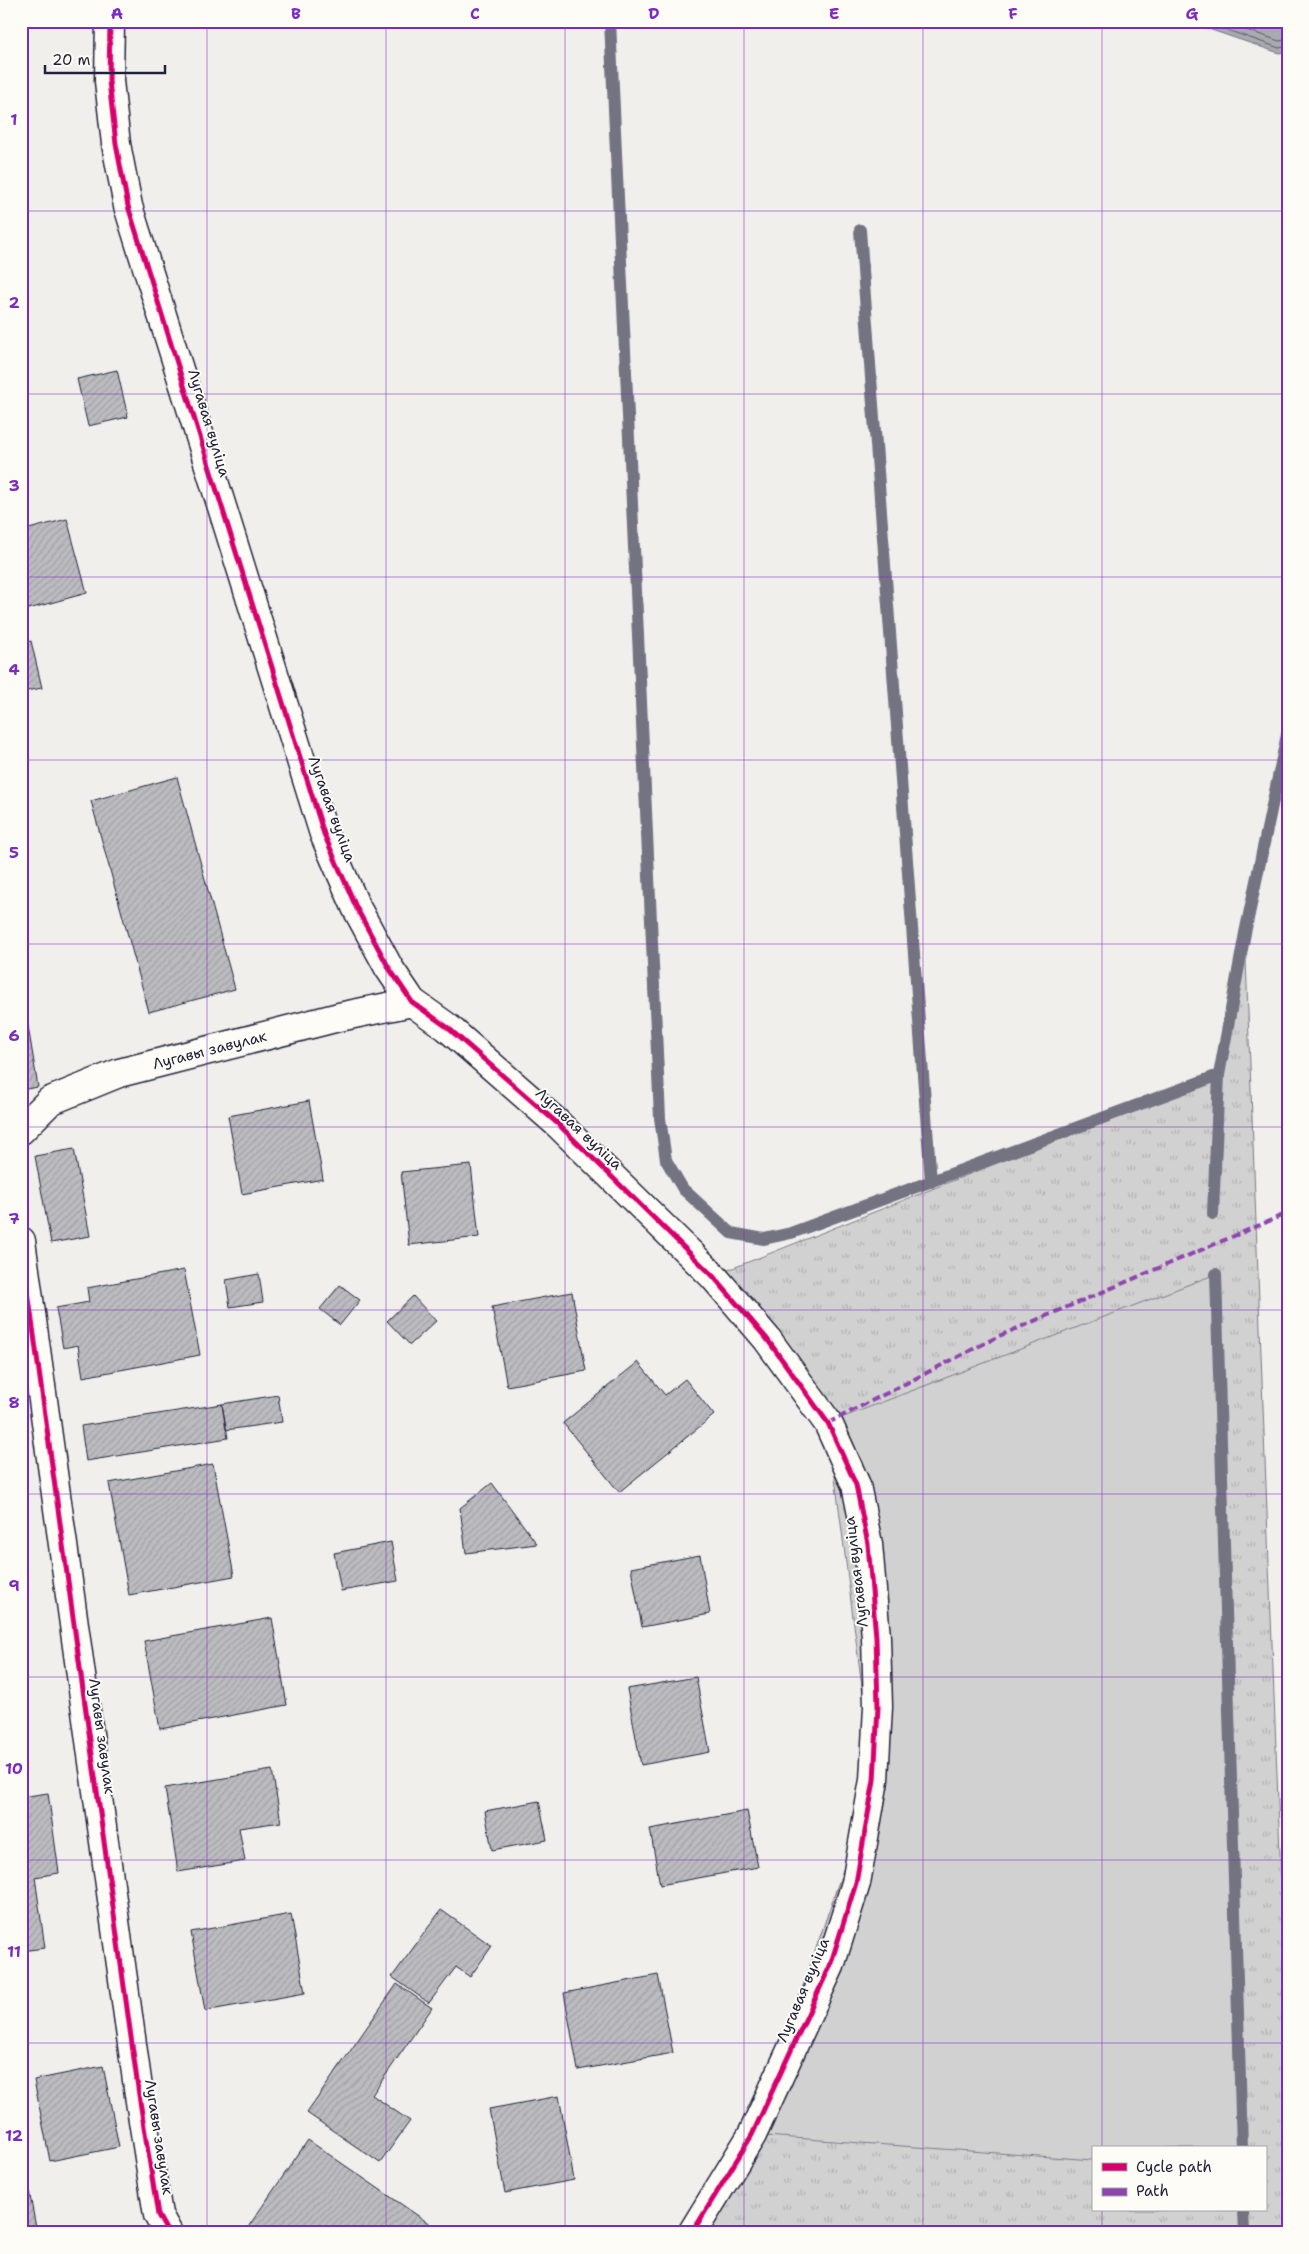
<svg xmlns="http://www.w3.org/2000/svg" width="1309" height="2254" font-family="'Shantell Sans',sans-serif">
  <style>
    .grass { fill: url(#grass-tufts); stroke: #7a7a86; fill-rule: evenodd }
    .garden { fill: #d2d1d1; stroke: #7a7a86 }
    .water { fill: #a9a9b0; stroke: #737381 }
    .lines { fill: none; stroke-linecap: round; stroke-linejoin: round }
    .shore { stroke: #58586a; stroke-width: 1 }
    .stream { stroke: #737381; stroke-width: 12 }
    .building { fill: url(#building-hatch); stroke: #22223b }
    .minor-casing { stroke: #22223b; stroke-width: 31 }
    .minor { stroke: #fdfcf7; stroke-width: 28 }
    .quiet { stroke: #8e44ad; stroke-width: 4; stroke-dasharray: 8 4; stroke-linecap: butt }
    .cycleway-casing { stroke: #fdfcf7; stroke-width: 8 }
    .cycleway { stroke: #d6006c; stroke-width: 5 }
    .grid { fill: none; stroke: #7b2cbf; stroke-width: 1; stroke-opacity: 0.55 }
    .labels { text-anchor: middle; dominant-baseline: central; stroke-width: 4; stroke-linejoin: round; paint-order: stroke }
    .street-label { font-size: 15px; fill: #22223b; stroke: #fdfcf7 }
    .neatline { fill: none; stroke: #7b2cbf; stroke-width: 2 }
    .grid-label { font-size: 16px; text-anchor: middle; font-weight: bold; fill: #7b2cbf }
  </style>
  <defs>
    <pattern id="grass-tufts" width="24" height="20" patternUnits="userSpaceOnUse" patternTransform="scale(1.25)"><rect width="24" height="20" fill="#d2d1d1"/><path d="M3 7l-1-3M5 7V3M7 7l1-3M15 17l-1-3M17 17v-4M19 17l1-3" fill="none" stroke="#b4b3b4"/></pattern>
    <pattern id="building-hatch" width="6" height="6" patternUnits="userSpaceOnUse" patternTransform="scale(1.25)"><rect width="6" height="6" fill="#bcbcc0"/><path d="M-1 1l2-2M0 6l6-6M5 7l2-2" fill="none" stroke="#a1a1a6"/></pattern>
  </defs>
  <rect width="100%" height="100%" fill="#f0efec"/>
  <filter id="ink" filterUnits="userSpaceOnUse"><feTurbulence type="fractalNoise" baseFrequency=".02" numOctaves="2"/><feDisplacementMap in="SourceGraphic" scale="10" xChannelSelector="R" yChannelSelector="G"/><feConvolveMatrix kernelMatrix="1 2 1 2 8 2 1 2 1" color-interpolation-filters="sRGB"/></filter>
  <g filter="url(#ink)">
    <path class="grass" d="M1245,933L1288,2064V2233H692L752,2135L874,1780L856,1485L713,1276L1219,1075ZM1093,2148H1265V2210H1093Z"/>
    <path class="garden" d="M1216,1274L1242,2148H1093V2160L752,2135L874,1780L828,1423Z"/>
    <path class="water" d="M1185,21H1288V51L1279,53Z"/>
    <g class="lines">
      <path class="shore" d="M1201,21L1279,48L1288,46
        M1220,21L1279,41L1288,40"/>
      <path class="stream" d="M610,21L660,1118L666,1160L683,1189L731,1233L764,1239L791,1233L1219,1075
        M860,230L931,1182
        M1213,1214L1219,1075L1245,933L1288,730
        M1216,1274L1242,2148
        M1243,2210L1244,2233"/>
    </g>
    <path class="building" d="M117,370L128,417L88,426L77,379Z
      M67,519L87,593L21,611V531Z
      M31,641L42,688L21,692V643Z
      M177,777L235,989L149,1012L91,801Z
      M27,1020L38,1087L21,1090V1021Z
      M309,1101L323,1179L242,1194L228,1116Z
      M74,1149L90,1236L51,1243L35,1156Z
      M471,1165L479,1237L409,1245L401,1172Z
      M184,1270L200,1355L83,1377L78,1345L63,1348L56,1308L89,1302L87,1288Z
      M259,1274L263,1302L230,1307L226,1280Z
      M340,1285L360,1300L340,1325L320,1309Z
      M572,1292L586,1371L507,1386L492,1307Z
      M413,1296L436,1321L410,1345L387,1321Z
      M638,1362L665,1395L685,1379L714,1415L619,1492L563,1423Z
      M278,1395L282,1422L226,1430L222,1404Z
      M222,1404L228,1438L86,1461L81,1426Z
      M213,1464L234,1576L129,1595L109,1483Z
      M492,1483L537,1544L466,1553L460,1508Z
      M391,1542L398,1581L341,1591L334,1553Z
      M700,1555L710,1614L642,1627L631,1568Z
      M272,1618L287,1705L160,1729L144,1641Z
      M696,1677L710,1752L641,1765L627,1689Z
      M272,1770L281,1822L239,1828L245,1861L178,1872L165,1788Z
      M48,1793L59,1873L35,1877L45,1948L21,1951V1797Z
      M539,1801L547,1840L492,1850L485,1811Z
      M747,1811L758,1867L660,1885L650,1829Z
      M441,1910L492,1946L470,1977L456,1967L429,2003L392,1977Z
      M291,1914L305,1993L205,2011L191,1932Z
      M658,1975L673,2053L578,2070L564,1993Z
      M397,1984L432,2008L372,2095L410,2121L380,2163L307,2113Z
      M103,2066L119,2147L50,2161L34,2080Z
      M559,2096L574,2180L505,2193L489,2109Z
      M308,2140L443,2233H244Z
      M21,2148L37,2233H21Z"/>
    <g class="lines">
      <g class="minor-casing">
        <g id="minor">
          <path d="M110,21L109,81L116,144L128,206L324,834L356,907L389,968L412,1002L447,1027L557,1123L713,1276L767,1339L828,1423L856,1485L868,1544L876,1637L878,1707L874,1780L856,1883L830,1966L752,2135L692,2233"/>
          <path id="s1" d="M21,1130L50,1101L119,1073L339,1017L412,1002"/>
          <path d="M21,1241L139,2095L158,2215L168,2233"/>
        </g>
      </g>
      <use href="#minor" class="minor"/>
      <path class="quiet" d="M828,1423L999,1336L1288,1213"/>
      <g class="cycleway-casing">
        <path id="cycleway" d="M110,21L109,81L116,144L128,206L324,834L356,907L389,968L412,1002L447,1027L557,1123L713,1276L767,1339L828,1423L856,1485L868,1544L876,1637L878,1707L874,1780L856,1883L830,1966L752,2135L692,2233
          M21,1241L139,2095L158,2215L168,2233"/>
      </g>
      <use href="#cycleway" class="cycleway"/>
    </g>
  </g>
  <path class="grid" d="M207,21V2233M386,21V2233M565,21V2233M744,21V2233M923,21V2233M1102,21V2148M21,211H1288M21,394H1288M21,577H1288M21,760H1288M21,944H1288M21,1127H1288M21,1310H1288M21,1494H1288M21,1677H1288M21,1860H1288M21,2043H1288M1102,2210V2233"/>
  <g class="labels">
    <g class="street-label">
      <text transform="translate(209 423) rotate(73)">Лугавая вуліца</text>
      <text transform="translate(332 809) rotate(70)">Лугавая вуліца</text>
      <text stroke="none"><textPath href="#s1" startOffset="209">Лугавы завулак</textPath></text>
      <text transform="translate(579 1129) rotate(43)">Лугавая вуліца</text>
      <text transform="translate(856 1572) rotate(-97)">Лугавая вуліца</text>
      <text transform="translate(102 1736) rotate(82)">Лугавы завулак</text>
      <text transform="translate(803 1990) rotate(-67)">Лугавая вуліца</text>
      <text transform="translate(159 2137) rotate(81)">Лугавы завулак</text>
    </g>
  </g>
  <rect width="1309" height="2254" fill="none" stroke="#fdfcf7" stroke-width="55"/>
  <rect x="1092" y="2146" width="175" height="65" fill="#fdfcf7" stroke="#a5a5ac"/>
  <rect x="1102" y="2163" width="25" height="8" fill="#d6006c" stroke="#a5a5ac"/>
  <text x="1136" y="2172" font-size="15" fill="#22223b">Cycle path</text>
  <rect x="1102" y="2188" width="25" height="8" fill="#8e44ad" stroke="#a5a5ac"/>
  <text x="1136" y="2196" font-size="15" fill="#22223b">Path</text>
  <path d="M45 65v8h120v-8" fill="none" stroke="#22223b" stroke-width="2.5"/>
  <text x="52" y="65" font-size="15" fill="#22223b" stroke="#fdfcf7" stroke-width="4" paint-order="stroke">20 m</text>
  <rect x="28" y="28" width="1254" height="2198" class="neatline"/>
  <g class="grid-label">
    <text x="117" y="19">A</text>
    <text x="296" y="19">B</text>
    <text x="475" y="19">C</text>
    <text x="654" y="19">D</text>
    <text x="834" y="19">E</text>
    <text x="1013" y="19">F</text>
    <text x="1192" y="19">G</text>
    <text x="14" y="125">1</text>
    <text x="14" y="308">2</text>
    <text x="14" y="491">3</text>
    <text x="14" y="675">4</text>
    <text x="14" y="858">5</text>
    <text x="14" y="1041">6</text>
    <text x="14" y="1224">7</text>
    <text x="14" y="1408">8</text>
    <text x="14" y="1591">9</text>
    <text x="14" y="1774">10</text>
    <text x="14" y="1957">11</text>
    <text x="14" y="2141">12</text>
  </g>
</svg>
